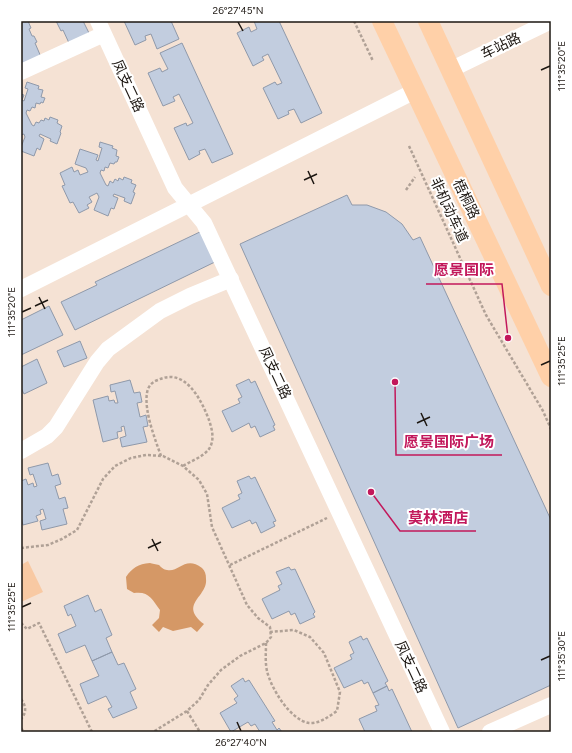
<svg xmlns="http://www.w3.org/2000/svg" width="572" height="753" font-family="Figtree,'Noto Sans SC',sans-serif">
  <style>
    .green { fill: #f8c9a3 }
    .water { fill: #d59866 }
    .building { fill: #c2cddf; stroke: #8f99aa }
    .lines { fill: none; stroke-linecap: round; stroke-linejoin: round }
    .path { stroke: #b0a196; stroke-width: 2.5; stroke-dasharray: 3 2; stroke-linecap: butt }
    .minor { stroke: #fff; stroke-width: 16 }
    .major { stroke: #ffd0a8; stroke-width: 20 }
    .ticks { fill: none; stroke: #1d1712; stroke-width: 1.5 }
    .labels { text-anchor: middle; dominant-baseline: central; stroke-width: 4; stroke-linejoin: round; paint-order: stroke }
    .street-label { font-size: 14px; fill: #1d1712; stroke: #fff }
    .leader { fill: none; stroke: #c2185b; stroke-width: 1.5 }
    .callout-dot { fill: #c2185b; stroke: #fff; stroke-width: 1.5 }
    .callout-label { font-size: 15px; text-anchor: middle; font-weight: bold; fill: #c2185b; stroke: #fff; stroke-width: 4; stroke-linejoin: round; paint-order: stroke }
    .neatline { fill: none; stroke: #1d1712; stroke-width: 1.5 }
    .ticks-label { font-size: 10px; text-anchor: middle; fill: #1d1712 }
  </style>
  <rect width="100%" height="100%" fill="#f5e2d4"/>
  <path class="green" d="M28,561L43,592L21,602V565Z"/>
  <path class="water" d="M150,563C152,564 156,564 159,565C161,567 164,570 167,570C179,573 185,555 202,568C205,571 206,574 206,579C208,597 178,604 204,624L197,632L191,627L173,631L163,627L159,632L152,625L159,618L160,610C152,599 149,591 134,593L127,589L126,577C132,568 138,564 150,563Z"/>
  <path class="building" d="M21,21H25V22L28,21L31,28L29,29L32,36H34L37,42L35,43L41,57L21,67Z
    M56,21H83L89,33L69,43L63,30L61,31Z
    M124,21H171L179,39L157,49L151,34L145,36L146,40L135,45Z
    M254,21H279L322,113L301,123L294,109L288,111L289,114L278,119L263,88L275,82L277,85L282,83L268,54L262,57L264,60L253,66L237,33L249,27L251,32L257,29Z
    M182,43L233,154L212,163L205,149L199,151L200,154L189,160L174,128L186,123L187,126L193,123L179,94L173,97L175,101L163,106L148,73L160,68L162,72L168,69L160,53Z
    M27,82L39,86L38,89L43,90L41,97L45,98L43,103L41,102L40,104L36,103L35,108L32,107L30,111L27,110L26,113L32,125L34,126L36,122L39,123L41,120L44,121L45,118L49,120L50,117L58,120L57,123L62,126L60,132L61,133L57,144L50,141L51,139L40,134L39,136L44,139L40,150L37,148L34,156L21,151V147L25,137L24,134L21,135V94L24,95L22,100L24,101L28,89L25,88Z
    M100,142L113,146L112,148L117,150L116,156L119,157L117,162H115L114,164L110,163L108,168L105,167L104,171L101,170L100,173L106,185L108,186L110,181L113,183L115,179L118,181L119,178L123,180L124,177L132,180L131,183L136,185L133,192L135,193L131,204L124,201L125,198L114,194L113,196L118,198L114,209L111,208L108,216L94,210L99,197L97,193L89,197L92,202L87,205L89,208L79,213L73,202L70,203L62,186L65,185L60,173L72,167L74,172L78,170L80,175L88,172L86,168L75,164L80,149L98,155L96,160L98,161L102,148L99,147Z
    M347,195L352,205H367L386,212L402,224L413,240L420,237L551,520V685L458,728L240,244Z
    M204,230L219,260L75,330L61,302L97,285L95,282Z
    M49,306L63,335L21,355V320Z
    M80,341L87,358L64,367L57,351Z
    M37,359L47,383L24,394L21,388V367Z
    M249,379L251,383L255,381L275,425L273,426L275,430L260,437L255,426L251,428L249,423L232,432L222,411L240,403L238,399L242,397L236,385Z
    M130,380L134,393L140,392L142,402L137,403L140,417L146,415L148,426L143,427L147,442L122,447L120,438L126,436L124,426L121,427L122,431L117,432L118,438L103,442L93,400L108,396L109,401L114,400L115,403H118L115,391L111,392L110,385Z
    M48,463L52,476L58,474L61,484L55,486L59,499L65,497L68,508L63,509L67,524L42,530L40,521L46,519L43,509L40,510L41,514L36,516L38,521L23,525L21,517V481L26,479L28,485L33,483L34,487L37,486L33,474L30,475L28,468Z
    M249,476L251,479L255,477L276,521L273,522L275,526L261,533L256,522L252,524L250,520L232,528L222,508L240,499L238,495L242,493L237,481Z
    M289,567L291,570L295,569L315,612L313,614L315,617L300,624L295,613L291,615L289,611L272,619L262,599L280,590L278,586L282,584L276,572Z
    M88,595L95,612L101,609L112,635L106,638L112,652L92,661L85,645L66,653L58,634L76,626L71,614L68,616L64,606Z
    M361,636L363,640L367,638L388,681L385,683L387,686L373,693L368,682L364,684L362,680L344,688L334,668L352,659L350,655L354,653L349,642Z
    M112,652L118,665L124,663L136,689L130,692L137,708L113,718L108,709L112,707L106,696L88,704L80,684L99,676L92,661Z
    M243,678L245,682L249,680L275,721L272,722L277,730L279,728L282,732H260L255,724L251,726L248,722L231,732L220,713L237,703L234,699L238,696L231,686Z
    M387,686L389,691L392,689L412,732H365L359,719L377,711L375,706L379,705L373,693Z"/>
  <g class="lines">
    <path class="path" d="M354,21L373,61
      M455,21V22
      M409,146L486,315L543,411L551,429
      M406,190L415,177
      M161,456C155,439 144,411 147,393C148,386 152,382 158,380C185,367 201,399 209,420C212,429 215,440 209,449C203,457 191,461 183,466
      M21,548L48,545L62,539L77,530L103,479L115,466L131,458L146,455L163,456L183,466L199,480L207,494L212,527L247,605L258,618L270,627L271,637L266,643L240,656L221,670L208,685L199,700L187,711L153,732
      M230,565L327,518
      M21,623L27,629L39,623L92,732
      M266,643C266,653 265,662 267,671C271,688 290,720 309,723C319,724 328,717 337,711L340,692L324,653L310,637L294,630L270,632
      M21,699C26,706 27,712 21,719
      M187,711L200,732
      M21,728L24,732"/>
    <path class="minor" d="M98,21L175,188L204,223L442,732
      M450,70L551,21
      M21,72L104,34
      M21,289L415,91
      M21,451L47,436L56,427L97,362L108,349L160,311L190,296L231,279
      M490,732L551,705"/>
    <path class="major" d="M382,21L551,377
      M428,21L551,286"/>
  </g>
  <path class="ticks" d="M238,22L243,31M541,70L550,66M308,171L314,184M304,180L317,174M39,297L45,309M35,306L48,300M22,312L31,308M541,365L550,361M421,413L427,426M417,423L430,417M152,539L158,551M148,548L161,542M22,607L31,603M541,660L550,656M237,722L241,731"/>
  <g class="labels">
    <g class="street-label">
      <text transform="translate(501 46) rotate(-26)">车站路</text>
      <text transform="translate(128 86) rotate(65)">凤支二路</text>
      <text transform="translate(466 199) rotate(64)">梧桐路</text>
      <text transform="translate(449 210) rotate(65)">非机动车道</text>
      <text transform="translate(275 373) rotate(65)">凤支二路</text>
      <text transform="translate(411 667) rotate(65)">凤支二路</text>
    </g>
  </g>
  <path class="leader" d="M508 338L502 284H426M395 382L396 455H502M371 492L400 531H476"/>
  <g class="callout-dot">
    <circle cx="508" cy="338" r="4"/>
    <circle cx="395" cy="382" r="4"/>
    <circle cx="371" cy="492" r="4"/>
  </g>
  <g class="callout-label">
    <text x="464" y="275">愿景国际</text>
    <text x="449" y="447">愿景国际广场</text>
    <text x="438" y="523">莫林酒店</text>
  </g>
  <rect width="572" height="753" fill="none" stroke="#ffffff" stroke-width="44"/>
  <rect x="22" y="22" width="528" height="709" class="neatline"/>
  <g class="ticks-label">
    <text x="238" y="14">26°27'45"N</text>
    <text transform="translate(561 66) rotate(-90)" y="4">111°35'20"E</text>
    <text transform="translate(11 312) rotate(-90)" y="4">111°35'20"E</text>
    <text transform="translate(561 361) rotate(-90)" y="4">111°35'25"E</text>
    <text transform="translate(11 607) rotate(-90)" y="4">111°35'25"E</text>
    <text transform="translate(561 656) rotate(-90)" y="4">111°35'30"E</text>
    <text x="241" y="746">26°27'40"N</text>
  </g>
</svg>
